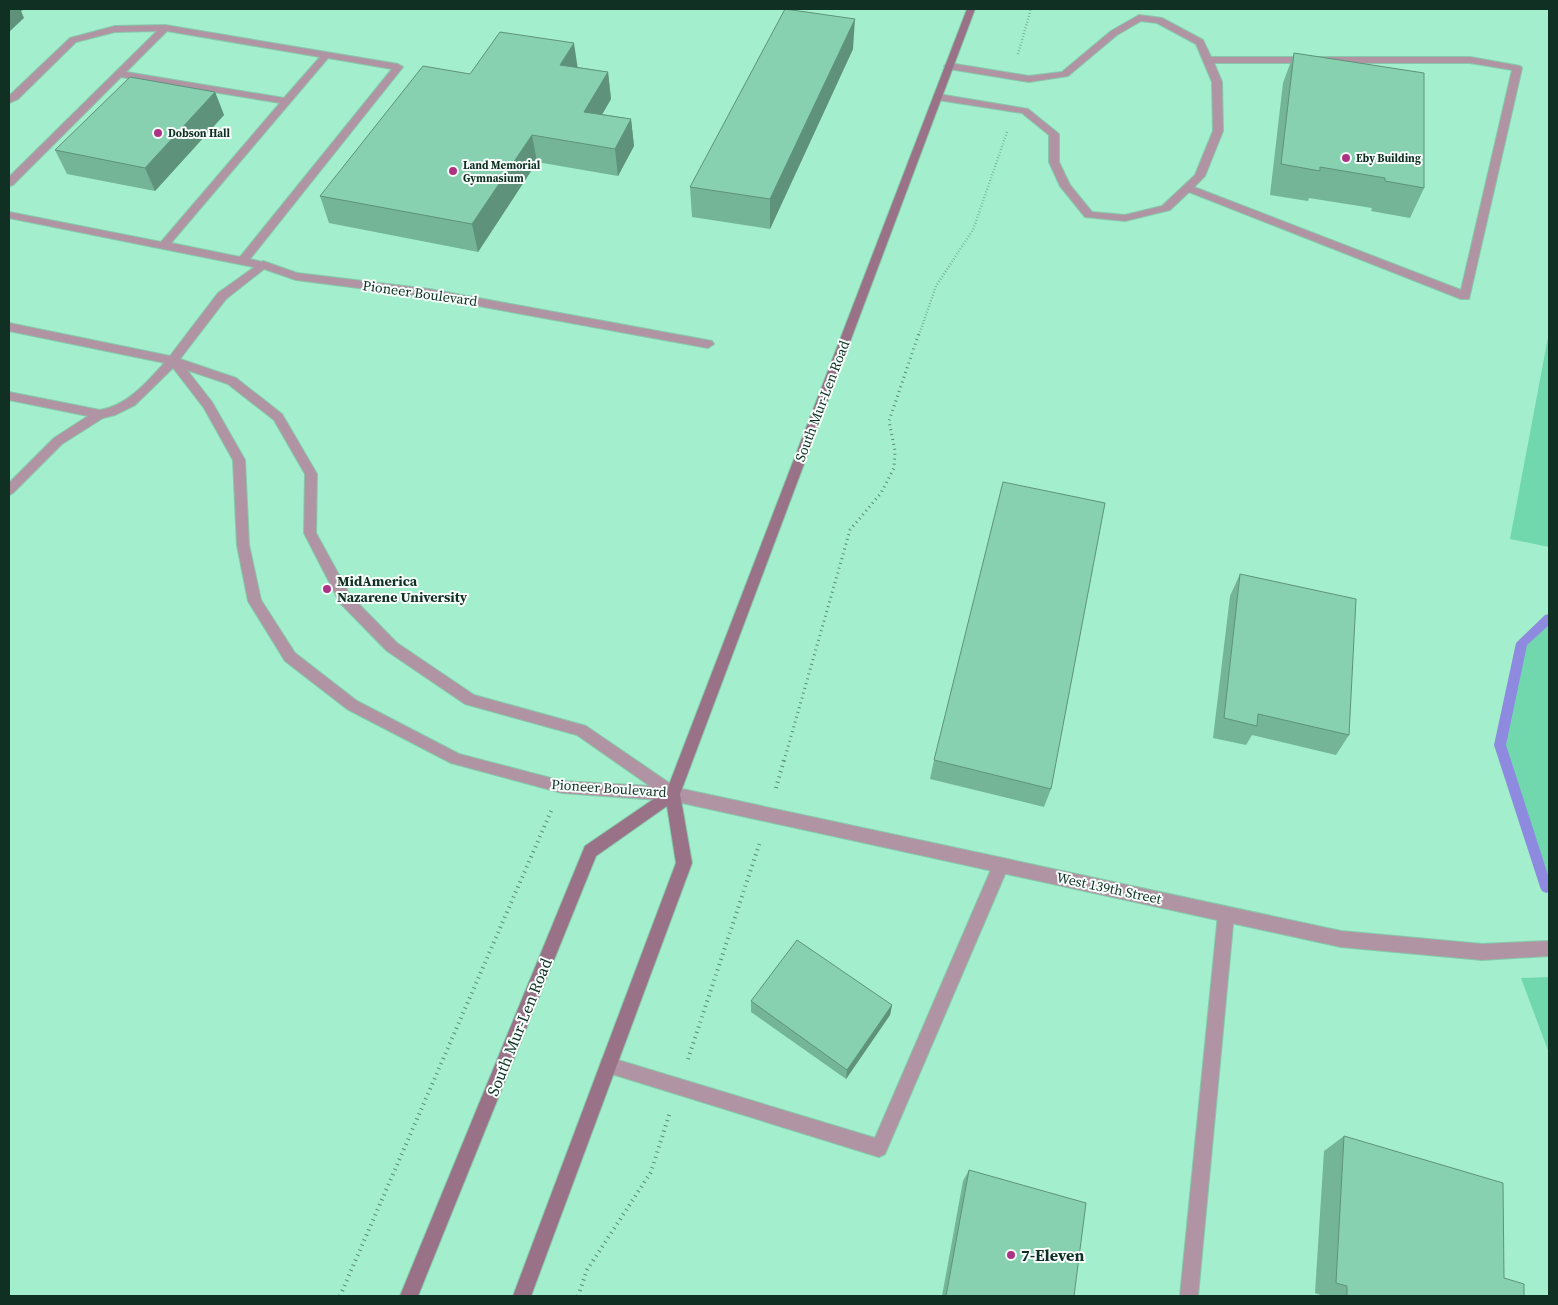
<svg xmlns="http://www.w3.org/2000/svg" width="1558" height="1305" font-family="'Source Serif 4',serif">
  <style>
    .green { fill: #70d8ac }
    .lines { fill: none; stroke-linecap: round; stroke-linejoin: round }
    .stream { fill: #8d8adf; fill-rule: evenodd }
    .service-casing { stroke: #86c8aa; stroke-width: 2 }
    .minor-casing { stroke: #86c8aa; stroke-width: 2 }
    .tertiary-casing { stroke: #86c8aa; stroke-width: 2 }
    .secondary-casing { stroke: #86c8aa; stroke-width: 2 }
    .path-far2 { stroke: #588c75; stroke-width: 2.5; stroke-dasharray: 0.5 2.5; stroke-linecap: butt }
    .path-far1 { stroke: #588c75; stroke-width: 3; stroke-dasharray: 1 4; stroke-linecap: butt }
    .path { stroke: #588c75; stroke-width: 4; stroke-dasharray: 1 4.5; stroke-linecap: butt }
    .service { fill: #b094a4; fill-rule: evenodd }
    .minor { fill: #b094a4; fill-rule: evenodd }
    .tertiary { fill: #b094a4; fill-rule: evenodd }
    .secondary { fill: #9a7288; fill-rule: evenodd }
    .wall { fill: #74b497 }
    .shaded-wall { fill: #5e927b }
    .building { fill: #87d1b0; stroke: #5e927b }
    .poi-dot { fill: #ad3284; stroke: #f7fefb; stroke-width: 2 }
    .labels { text-anchor: middle; dominant-baseline: central; stroke-width: 4; stroke-linejoin: round; paint-order: stroke }
    .far-poi-label { font-size: 11px; font-weight: bold; fill: #113024; stroke: #f7fefb; text-anchor: start }
    .street-label { font-size: 14px; fill: #113024; stroke: #f7fefb }
    .poi-label { font-size: 14px; font-weight: bold; fill: #113024; stroke: #f7fefb; text-anchor: start }
    .near-street-label { font-size: 16px; fill: #113024; stroke: #f7fefb }
    .near-poi-label { font-size: 16px; font-weight: bold; fill: #113024; stroke: #f7fefb; text-anchor: start }
  </style>
  <rect width="100%" height="100%" fill="#a3eecc"/>
  <path class="green" d="M1549,332V547L1510,539Z
    M1549,618V896L1500,745L1522,643Z
    M1549,977V1053L1521,978Z"/>
  <g class="lines">
    <path class="stream" d="M1549,614V625L1527,645L1506,745L1549,878V892L1546,893L1542,891L1540,887L1494,745L1516,643L1545,615Z"/>
    <g class="service-casing">
      <path id="service" d="M1139,15L1162,18L1203,40L1211,57H1470L1520,66L1522,68L1469,299H1461L1189,192L1170,210L1125,221L1085,217L1060,186L1049,162V135L1022,113L938,100L933,97L938,94L1028,109L1059,134V162L1070,185L1092,212L1125,215L1162,206L1195,175L1213,131L1212,82L1196,44L1157,23L1141,21L1117,35L1068,76L1029,82L949,69L944,66L949,63L1029,76L1062,72L1111,31ZM1214,63H1470L1512,70L1461,290L1194,187L1205,176L1223,131L1222,82Z
        M165,25L398,64L403,67L250,259L267,263V267L263,269L9,218V212L161,242L280,103L121,77L13,185L9,186V177L157,31L115,32L76,42L18,99L9,103V96L70,38L115,26ZM167,31L320,57L284,98L126,72ZM328,58L392,69L240,257L171,243Z
        M173,357L179,361L177,364L135,405L115,415L103,418L62,444L13,493L9,495V483L54,438L88,416L9,400V392L100,410C130,405 149,379 169,358Z
        M1001,858L1006,860L1009,865L885,1154L879,1157L602,1071L600,1065L602,1059L608,1057L875,1138L993,865L996,860Z
        M1226,907L1232,909L1234,914L1198,1296H1180L1218,914L1220,909Z"/>
    </g>
    <g class="minor-casing">
      <path id="minor" d="M263,261L297,273L429,289L712,341L714,344L708,348L429,297L296,280L264,269L226,299L180,359L236,378L282,414L317,474L316,533L350,595L397,643L474,695L586,726L678,789L680,794L678,799L673,801L562,793L451,763L347,709L285,661L248,601L237,545L233,460L204,408L170,364L9,331V323L170,356L218,293ZM187,370L228,384L274,420L305,474L304,533L340,603L387,651L465,704L577,735L650,786L562,781L459,754L357,701L295,653L261,600L249,545L245,460L212,402Z"/>
    </g>
    <g class="tertiary-casing">
      <path id="tertiary" d="M673,787L1341,931L1482,944L1549,941V956L1482,960L1341,947L673,801L668,799L666,794L668,789Z"/>
    </g>
    <g class="secondary-casing">
      <path id="secondary" d="M967,9H975L680,794L692,863L531,1296H513L676,863L667,806L596,856L418,1296H400L585,846L667,790Z"/>
    </g>
    <path class="path-far2" d="M1018,54L1031,9
      M919,335L936,286L973,230L1007,132"/>
    <path class="path-far1" d="M784,761L850,530L881,493L894,468L895,451L889,421L919,333"/>
    <path class="path" d="M776,788L784,760
      M688,1059L760,842
      M340,1296L551,811
      M578,1296L587,1270L651,1172L670,1112"/>
    <use href="#service" class="service"/>
    <use href="#minor" class="minor"/>
    <use href="#tertiary" class="tertiary"/>
    <use href="#secondary" class="secondary"/>
  </g>
  <path class="wall" d="M853,49L770,229L692,217L690,187Z
    M1294,53L1424,188L1410,218L1371,211L1372,208L1309,198L1308,201L1270,195L1283,83Z
    M577,67L608,72L611,99L602,114L631,119L634,146L618,176L537,162L478,252L329,223L320,196Z
    M215,92L224,115L155,191L67,174L55,150Z
    M1240,574L1349,735L1336,755L1252,735L1246,745L1213,738L1230,596Z
    M934,760L1051,789L1044,807L930,779Z
    M751,1001L892,1005L890,1015L846,1079L751,1012Z
    M1344,1136L1504,1278L1524,1296H1324L1315,1293L1324,1151Z
    M969,1170L1074,1296H942L963,1181Z"/>
  <path class="shaded-wall" d="M9,9H25L21,11L24,18L9,32Z
    M855,19L853,49L770,229V199Z
    M574,43L578,70L560,65Z
    M608,72L611,99L588,139L584,112Z
    M215,92L224,115L155,191L145,168Z
    M631,119L634,146L618,176L615,149Z
    M532,135L537,162L478,252L472,224Z
    M892,1005L890,1015L846,1079L847,1070Z"/>
  <path class="building" d="M785,9L855,19L770,199L690,187Z
    M500,32L574,43L560,65L608,72L584,112L631,119L615,149L532,135L472,224L320,196L423,66L470,74Z
    M1294,53L1424,73V188L1385,181V178L1320,167V171L1281,164Z
    M130,77L215,92L145,168L55,150Z
    M1003,482L1105,503L1051,789L934,760Z
    M1240,574L1356,599L1349,735L1258,714L1257,726L1224,718Z
    M797,940L892,1005L847,1070L751,1001Z
    M1344,1136L1503,1183L1504,1278L1524,1284V1296H1347V1286L1336,1283Z
    M969,1170L1086,1203L1074,1296H946Z"/>
  <g class="poi-dot">
    <circle cx="158" cy="133" r="5"/>
    <circle cx="1346" cy="158" r="5"/>
    <circle cx="453" cy="171" r="5"/>
    <circle cx="327" cy="589" r="5"/>
    <circle cx="1011" cy="1255" r="5"/>
  </g>
  <g class="labels">
    <g class="far-poi-label">
      <text x="168" y="133">Dobson Hall</text>
      <text x="1356" y="158">Eby Building</text>
      <text x="463" y="165">Land Memorial<tspan x="463" dy="13">Gymnasium</tspan></text>
    </g>
    <g class="street-label">
      <text transform="translate(420 293) rotate(8)">Pioneer Boulevard</text>
      <text transform="translate(822 401) rotate(-69)">South Mur-Len Road</text>
      <text transform="translate(609 788) rotate(4)">Pioneer Boulevard</text>
      <text transform="translate(1109 888) rotate(12)">West 139th Street</text>
    </g>
    <g class="poi-label">
      <text x="337" y="581">MidAmerica<tspan x="337" dy="16">Nazarene University</tspan></text>
    </g>
    <g class="near-street-label">
      <text transform="translate(519 1027) rotate(-68)">South Mur-Len Road</text>
    </g>
    <g class="near-poi-label">
      <text x="1021" y="1255">7-Eleven</text>
    </g>
  </g>
  <rect width="1558" height="1305" fill="none" stroke="#113024" stroke-width="20"/>
</svg>
